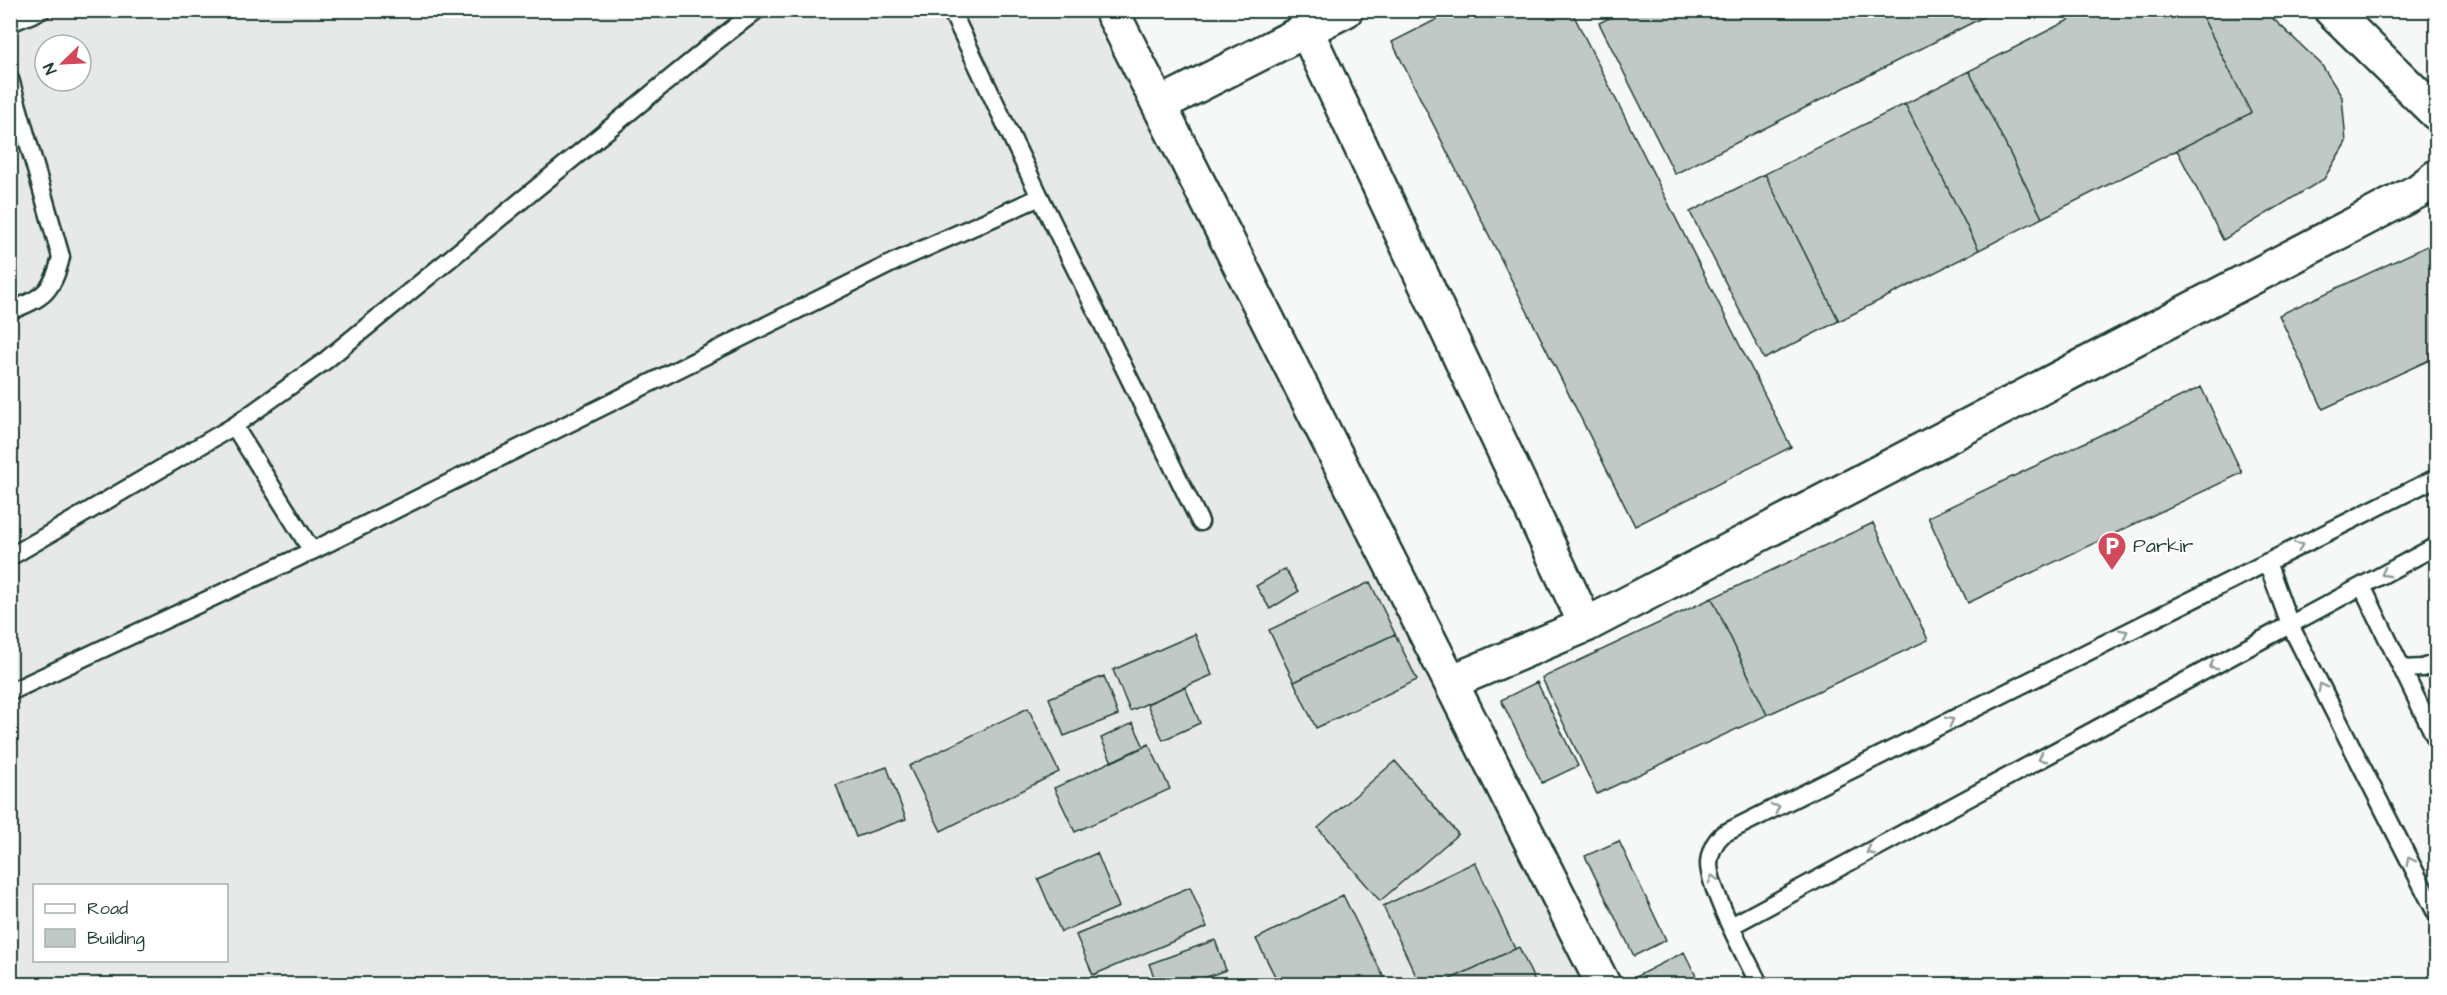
<svg xmlns="http://www.w3.org/2000/svg" width="2447" height="995" font-family="'Architects Daughter',sans-serif">
  <style>
    .built { fill: #e6e9e8; fill-rule: evenodd }
    .building { fill: #c0c9c6; stroke: #1f3d34; stroke-width: 1.5 }
    .lines { fill: none; stroke-linecap: round; stroke-linejoin: round }
    .lane-casing { stroke: #1f3d34; stroke-width: 21 }
    .street-casing { stroke: #1f3d34; stroke-width: 38 }
    .lane { stroke: #fff; stroke-width: 16 }
    .street { stroke: #fff; stroke-width: 33 }
    .oneway { stroke: #8f9e9a }
    .labels { text-anchor: middle; dominant-baseline: central; stroke-width: 4.5; stroke-linejoin: round; paint-order: stroke }
    .poi-label { font-size: 20px; fill: #1f3d34; stroke: #fff; text-anchor: start }
  </style>
  <rect width="100%" height="100%" fill="#f6f7f7"/>
  <filter id="ink" filterUnits="userSpaceOnUse"><feTurbulence type="fractalNoise" baseFrequency=".0167" numOctaves="2"/><feDisplacementMap in="SourceGraphic" scale="12" xChannelSelector="R" yChannelSelector="G"/><feConvolveMatrix kernelMatrix="1 2 1 2 8 2 1 2 1" color-interpolation-filters="sRGB"/></filter>
  <g filter="url(#ink)">
    <path class="built" d="M10,11H1106L1602,984H11ZM45,45H81V81H45ZM34,886H226V960H34Z"/>
    <path class="building" d="M1455,10H1571L1791,447L1635,526L1392,42Z
      M1625,10H1997L1675,174L1599,23Z
      M2088,10H2199L2251,113L2042,218L1969,71Z
      M2199,10H2264L2321,64L2342,97L2346,142L2324,179L2223,240L2177,150L2251,113Z
      M1969,71L2042,218L1979,250L1905,104Z
      M1905,104L1979,250L1839,321L1765,174Z
      M1765,174L1839,321L1764,359L1690,212Z
      M2436,242V357L2323,409L2279,315Z
      M2201,387L2242,473L1968,603L1928,517Z
      M1873,523L1928,640L1767,715L1712,598Z
      M1285,569L1299,591L1270,609L1256,586Z
      M1370,582L1395,634L1294,682L1269,630Z
      M1712,598L1767,715L1597,794L1542,678Z
      M1195,634L1212,675L1130,711L1113,670Z
      M1395,634L1417,680L1316,728L1294,682Z
      M1104,676L1118,715L1064,736L1049,698Z
      M1537,682L1578,766L1542,783L1501,700Z
      M1185,687L1200,723L1163,740L1147,704Z
      M1028,708L1059,772L941,831L909,766Z
      M1133,723L1144,747L1112,762L1101,738Z
      M1149,744L1170,789L1075,832L1054,788Z
      M1395,761L1458,834L1380,901L1318,828Z
      M887,767L906,819L856,837L836,785Z
      M1619,841L1666,940L1634,956L1585,856Z
      M1097,853L1119,907L1061,932L1038,879Z
      M1475,862L1515,949L1440,984H1420L1383,906Z
      M1190,887L1207,927L1093,975L1076,935Z
      M1343,895L1387,984H1279L1256,939Z
      M1215,940L1226,970L1187,984H1157L1149,964Z
      M1519,947L1536,984H1440L1515,949Z
      M1684,952L1700,984H1641L1637,976Z"/>
    <g class="lines">
      <g class="lane-casing">
        <path id="lane" d="M951,10L1040,197L1200,522
          M10,23L42,10
          M10,79L61,257C53,292 43,298 10,311
          M234,426L312,551
          M10,557L234,426L325,361L709,47L757,10
          M2267,562L2290,625L2436,913
          M2362,586L2436,739
          M2402,669L2422,668L2436,663
          M10,692L312,551L894,262L1040,197
          M1731,926L2436,546
          M1759,984C1747,959 1708,888 1709,863C1710,851 1714,842 1723,834L2436,478"/>
      </g>
      <g class="street-casing">
        <path id="street" d="M1111,10L1603,984
          M2331,10L2436,113
          M1307,32L1586,625
          M1159,105L1346,10
          M1451,682L1586,625L2418,191L2436,177"/>
      </g>
      <use href="#lane" class="lane"/>
      <use href="#street" class="street"/>
    </g>
    <defs><path id="oneway-chevron" d="M-2-3.5L2.5 0L-2 3.5" fill="none" stroke-width="1.6" stroke-linecap="round" stroke-linejoin="round" transform="scale(1.5)"/></defs>
    <g class="oneway">
      <use href="#oneway-chevron" transform="translate(2299 546) rotate(-26)"/>
      <use href="#oneway-chevron" transform="translate(2385 573) rotate(152)"/>
      <use href="#oneway-chevron" transform="translate(2124 633) rotate(-27)"/>
      <use href="#oneway-chevron" transform="translate(2213 666) rotate(152)"/>
      <use href="#oneway-chevron" transform="translate(2322 687) rotate(-117)"/>
      <use href="#oneway-chevron" transform="translate(1950 721) rotate(-27)"/>
      <use href="#oneway-chevron" transform="translate(2042 758) rotate(152)"/>
      <use href="#oneway-chevron" transform="translate(1776 808) rotate(-27)"/>
      <use href="#oneway-chevron" transform="translate(1870 851) rotate(152)"/>
      <use href="#oneway-chevron" transform="translate(2410 861) rotate(-117)"/>
      <use href="#oneway-chevron" transform="translate(1713 879) rotate(-106)"/>
    </g>
  </g>
  <defs>
    <g id="parking-pin" transform="scale(1.5)"><path d="M0 17L-7.5 6A9.5 9.5 0 1 1 7.5 6Z" fill="#d1495b" stroke="#fff"/><path d="M-3.5-5.5H1a3.5 3.5 0 0 1 0 7H-1V5.5H-3.5ZM-1-3.4V-.6H.8a1.4 1.4 0 0 0 0-2.8Z" fill="#fff"/></g>
  </defs>
  <g fill-rule="evenodd">
    <use href="#parking-pin" x="2112" y="546"/>
  </g>
  <g class="labels">
    <g class="poi-label">
      <text x="2133" y="546">Parkir</text>
    </g>
  </g>
  <rect width="2447" height="995" fill="none" stroke="#fff" stroke-width="36"/>
  <rect x="18" y="18" width="2411" height="959" fill="none" stroke="#1f3d34" stroke-width="2" filter="url(#ink)"/>
  <rect x="33" y="884" width="195" height="78" fill="#ffffff" stroke="#a5b1ae" stroke-width="1.5"/>
  <rect x="45" y="904" width="30" height="9" fill="#ffffff" stroke="#a5b1ae" stroke-width="1.5"/>
  <text x="87" y="914" font-size="18" fill="#1f3d34">Road</text>
  <rect x="45" y="929" width="30" height="18" fill="#c0c9c6" stroke="#a5b1ae" stroke-width="1.5"/>
  <text x="87" y="944" font-size="18" fill="#1f3d34">Building</text>
  <g transform="translate(63 63) rotate(246)"><circle r="28" fill="#ffffff" stroke="#a5b1ae" stroke-width="1.5"/>
  <path d="M0-4.5L10 22L0 15L-10 22Z" fill="#d1495b"/>
  <text y="-9" font-size="16" font-weight="bold" text-anchor="middle" fill="#1f3d34">N</text>
  </g>
</svg>
